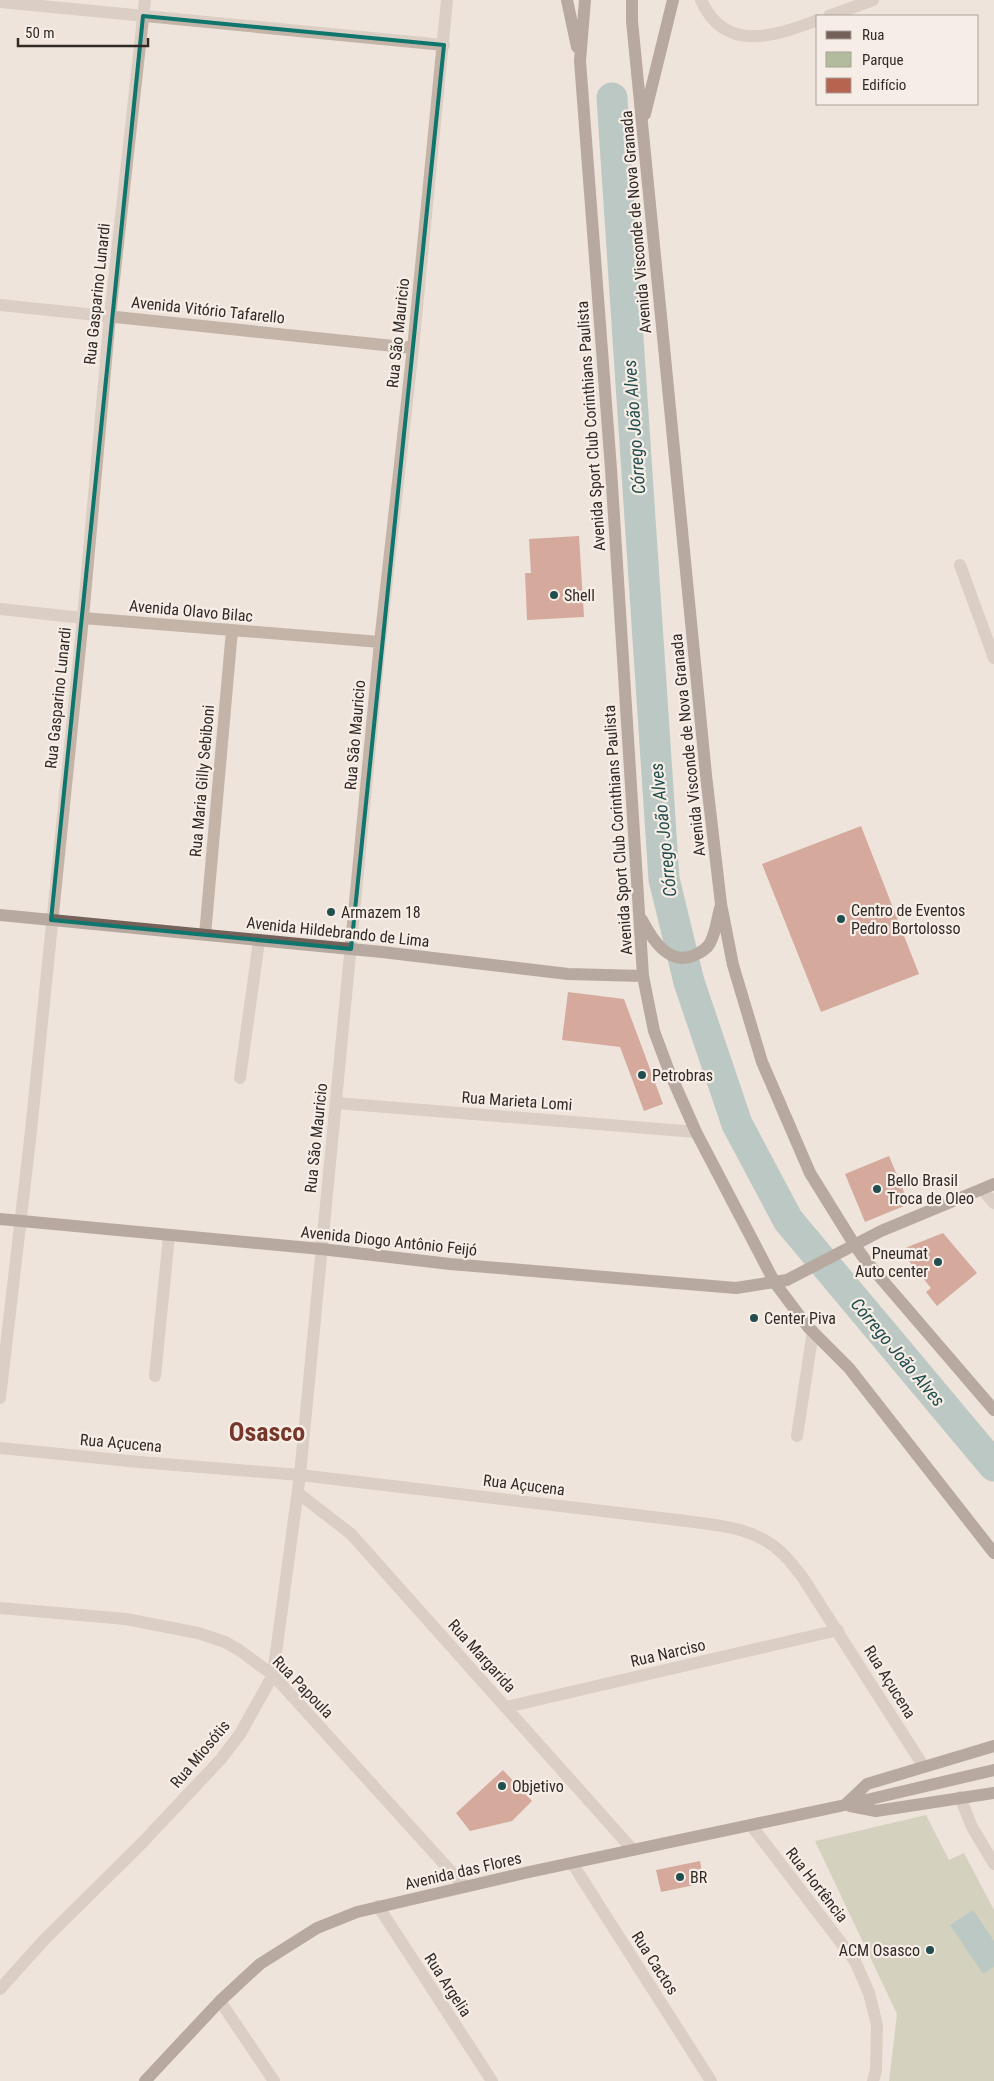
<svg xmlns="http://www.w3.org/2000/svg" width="994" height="2081" font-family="'Roboto Condensed',sans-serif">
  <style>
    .green { fill: #b3bb9d }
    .water { fill: #7da7a7 }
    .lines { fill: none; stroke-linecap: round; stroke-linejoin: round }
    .river { stroke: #7da7a7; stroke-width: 31 }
    .building { fill: #b66350 }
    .minor { stroke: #c4b4a8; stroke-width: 12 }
    .major { stroke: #73615a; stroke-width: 12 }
    .marked { fill: none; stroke: #0f766e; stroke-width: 4; stroke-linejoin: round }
    .poi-dot { fill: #224e4f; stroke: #f6eee6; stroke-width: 2 }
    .labels { text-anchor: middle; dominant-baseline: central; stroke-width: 4.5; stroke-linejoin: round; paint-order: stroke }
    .street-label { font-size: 16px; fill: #322a27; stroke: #f6eee6 }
    .poi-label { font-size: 16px; fill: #322a27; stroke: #f6eee6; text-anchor: start }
    .water-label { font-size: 18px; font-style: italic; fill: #224e4f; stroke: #f6eee6 }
    .town-label { font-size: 26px; font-weight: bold; fill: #77382b; stroke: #f6eee6 }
  </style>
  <rect width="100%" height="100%" fill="#eee4db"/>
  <path class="green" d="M926,1815L949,1860L964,1853L994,1910V2081H889L897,2014L815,1841Z"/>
  <path class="water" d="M973,1910L994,1941V1967L983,1974L950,1925Z"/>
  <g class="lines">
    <path class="river" d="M612,98L664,879L689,982L737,1124L788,1220L994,1466"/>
  </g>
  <path class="building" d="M579,536L584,617L527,620L525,573H531L529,539Z
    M861,826L919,974L821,1012L762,864Z
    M568,992L624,999L663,1104L644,1111L620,1047L562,1040Z
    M889,1156L909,1204L865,1222L845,1174Z
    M943,1233L977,1273L937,1306L926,1292L931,1288L900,1250Z
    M503,1770L532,1801L512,1821L470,1831L456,1813Z
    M700,1861L704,1883L661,1892L656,1870Z"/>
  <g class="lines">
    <path class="minor" d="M701,0C725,54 775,36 818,20
      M0,2L444,45
      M829,16L873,0
      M0,305L413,348
      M960,565L994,658
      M0,609L83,618L380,642
      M205,935L232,630
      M240,1078L259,941
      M336,1103L696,1132
      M982,1189L994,1203
      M155,1376L169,1236
      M0,1398L31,1131L83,618L110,316L145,0
      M797,1436L813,1331
      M0,1448L139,1462L300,1475L678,1520C715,1525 755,1526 783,1554C790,1561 797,1570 803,1578L924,1767
      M298,1493L351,1534L633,1850
      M0,1608L126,1619L198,1633L225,1642L239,1650L273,1675L465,1887
      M506,1707L838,1630
      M960,1797L972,1827L994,1864
      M751,1825L855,1961L869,1993L877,2025L876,2070L873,2081
      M572,1863L711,2081
      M378,1906L492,2081
      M0,1989L44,1940L142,1843L221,1759L240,1734L273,1675L300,1475L380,642L413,348L447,0
      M220,2001L274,2081"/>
    <path class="major" d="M567,0L577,47
      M585,0L580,61L611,469L643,976L654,1031L669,1071L696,1132L775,1283L808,1327L849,1368L994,1553
      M632,0V21L706,775L721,904L733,965L762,1062L810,1173L854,1244L866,1261L994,1410
      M645,114L673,0
      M0,915L382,952L568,974L643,976
      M642,920C652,939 669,967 695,955C701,952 707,949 710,943C716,932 717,919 720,908
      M0,1219L321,1249L450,1264L736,1288L787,1280L881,1231L994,1184
      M845,1805L867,1784L994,1746
      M850,1806L876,1811L994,1793
      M145,2081L220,2001L260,1964L317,1928L357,1912L529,1872L845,1805L994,1770"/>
  </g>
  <path d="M0 0H994V2081H0ZM143,16L444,45L351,949L51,920Z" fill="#eee4db" fill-opacity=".55" fill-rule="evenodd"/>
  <path class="marked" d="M143,16L444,45L351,949L51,920Z"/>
  <g class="poi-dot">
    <circle cx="554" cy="595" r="5"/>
    <circle cx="331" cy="912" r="5"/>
    <circle cx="841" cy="919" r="5"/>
    <circle cx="642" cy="1075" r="5"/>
    <circle cx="877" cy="1189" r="5"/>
    <circle cx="938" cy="1262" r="5"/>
    <circle cx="754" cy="1318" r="5"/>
    <circle cx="502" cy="1786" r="5"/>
    <circle cx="680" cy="1877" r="5"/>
    <circle cx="930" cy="1950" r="5"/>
  </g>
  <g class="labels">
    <g class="street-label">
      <text transform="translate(636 222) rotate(-95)">Avenida Visconde de Nova Granada</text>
      <text transform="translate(97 294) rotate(-84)">Rua Gasparino Lunardi</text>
      <text transform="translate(208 310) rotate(6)">Avenida Vitório Tafarello</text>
      <text transform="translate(398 333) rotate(-84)">Rua São Mauricio</text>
      <text transform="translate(591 426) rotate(-94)">Avenida Sport Club Corinthians Paulista</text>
      <text transform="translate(191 611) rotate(5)">Avenida Olavo Bilac</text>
      <text transform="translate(58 698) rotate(-84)">Rua Gasparino Lunardi</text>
      <text transform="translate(355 735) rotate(-85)">Rua São Mauricio</text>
      <text transform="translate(688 745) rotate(-96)">Avenida Visconde de Nova Granada</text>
      <text transform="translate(202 781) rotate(-85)">Rua Maria Gilly Sebiboni</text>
      <text transform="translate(618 830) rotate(-94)">Avenida Sport Club Corinthians Paulista</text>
      <text transform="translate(338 932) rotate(6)">Avenida Hildebrando de Lima</text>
      <text transform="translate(517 1101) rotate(4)">Rua Marieta Lomi</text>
      <text transform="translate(316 1138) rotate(-84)">Rua São Mauricio</text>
      <text transform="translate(389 1241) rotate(6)">Avenida Diogo Antônio Feijó</text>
      <text transform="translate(121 1443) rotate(5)">Rua Açucena</text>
      <text transform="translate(524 1485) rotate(7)">Rua Açucena</text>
      <text transform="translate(668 1653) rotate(-13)">Rua Narciso</text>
      <text transform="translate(482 1656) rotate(48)">Rua Margarida</text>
      <text transform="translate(890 1682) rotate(58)">Rua Açucena</text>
      <text transform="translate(303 1687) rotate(46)">Rua Papoula</text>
      <text transform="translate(200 1754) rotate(-50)">Rua Miosótis</text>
      <text transform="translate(463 1871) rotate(-13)">Avenida das Flores</text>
      <text transform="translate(817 1885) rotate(52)">Rua Hortência</text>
      <text transform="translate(655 1963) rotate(57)">Rua Cactos</text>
      <text transform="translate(448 1985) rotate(57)">Rua Argelia</text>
    </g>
    <g class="poi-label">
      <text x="564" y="595">Shell</text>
      <text x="851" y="910">Centro de Eventos<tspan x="851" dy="18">Pedro Bortolosso</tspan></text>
      <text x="341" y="912">Armazem 18</text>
      <text x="652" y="1075">Petrobras</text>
      <text x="887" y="1180">Bello Brasil<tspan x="887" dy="18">Troca de Oleo</tspan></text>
      <text x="928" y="1253" text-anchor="end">Pneumat<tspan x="928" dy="18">Auto center</tspan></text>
      <text x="764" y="1318">Center Piva</text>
      <text x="512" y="1786">Objetivo</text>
      <text x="690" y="1877">BR</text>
      <text x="920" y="1950" text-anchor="end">ACM Osasco</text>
    </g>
    <g class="water-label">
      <text transform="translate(634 427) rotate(-94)">Córrego João Alves</text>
      <text transform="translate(663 830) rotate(-96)">Córrego João Alves</text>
      <text transform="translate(898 1352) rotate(50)">Córrego João Alves</text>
    </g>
    <g class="town-label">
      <text x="267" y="1432">Osasco</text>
    </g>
  </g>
  <rect x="816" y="15" width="162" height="90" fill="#f6eee6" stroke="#a8a09a"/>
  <rect x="826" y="31" width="25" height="8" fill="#73615a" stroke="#a8a09a"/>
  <text x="862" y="40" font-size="15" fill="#322a27">Rua</text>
  <rect x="826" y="52" width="25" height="15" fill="#b3bb9d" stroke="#a8a09a"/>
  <text x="862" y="65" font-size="15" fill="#322a27">Parque</text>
  <rect x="826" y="78" width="25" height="15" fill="#b66350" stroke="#a8a09a"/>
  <text x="862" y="90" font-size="15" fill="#322a27">Edifício</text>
  <path d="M18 38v8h130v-8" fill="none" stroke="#322a27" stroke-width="2.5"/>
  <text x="25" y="38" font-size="15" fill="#322a27" stroke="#f6eee6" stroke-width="4" paint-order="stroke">50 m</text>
</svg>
